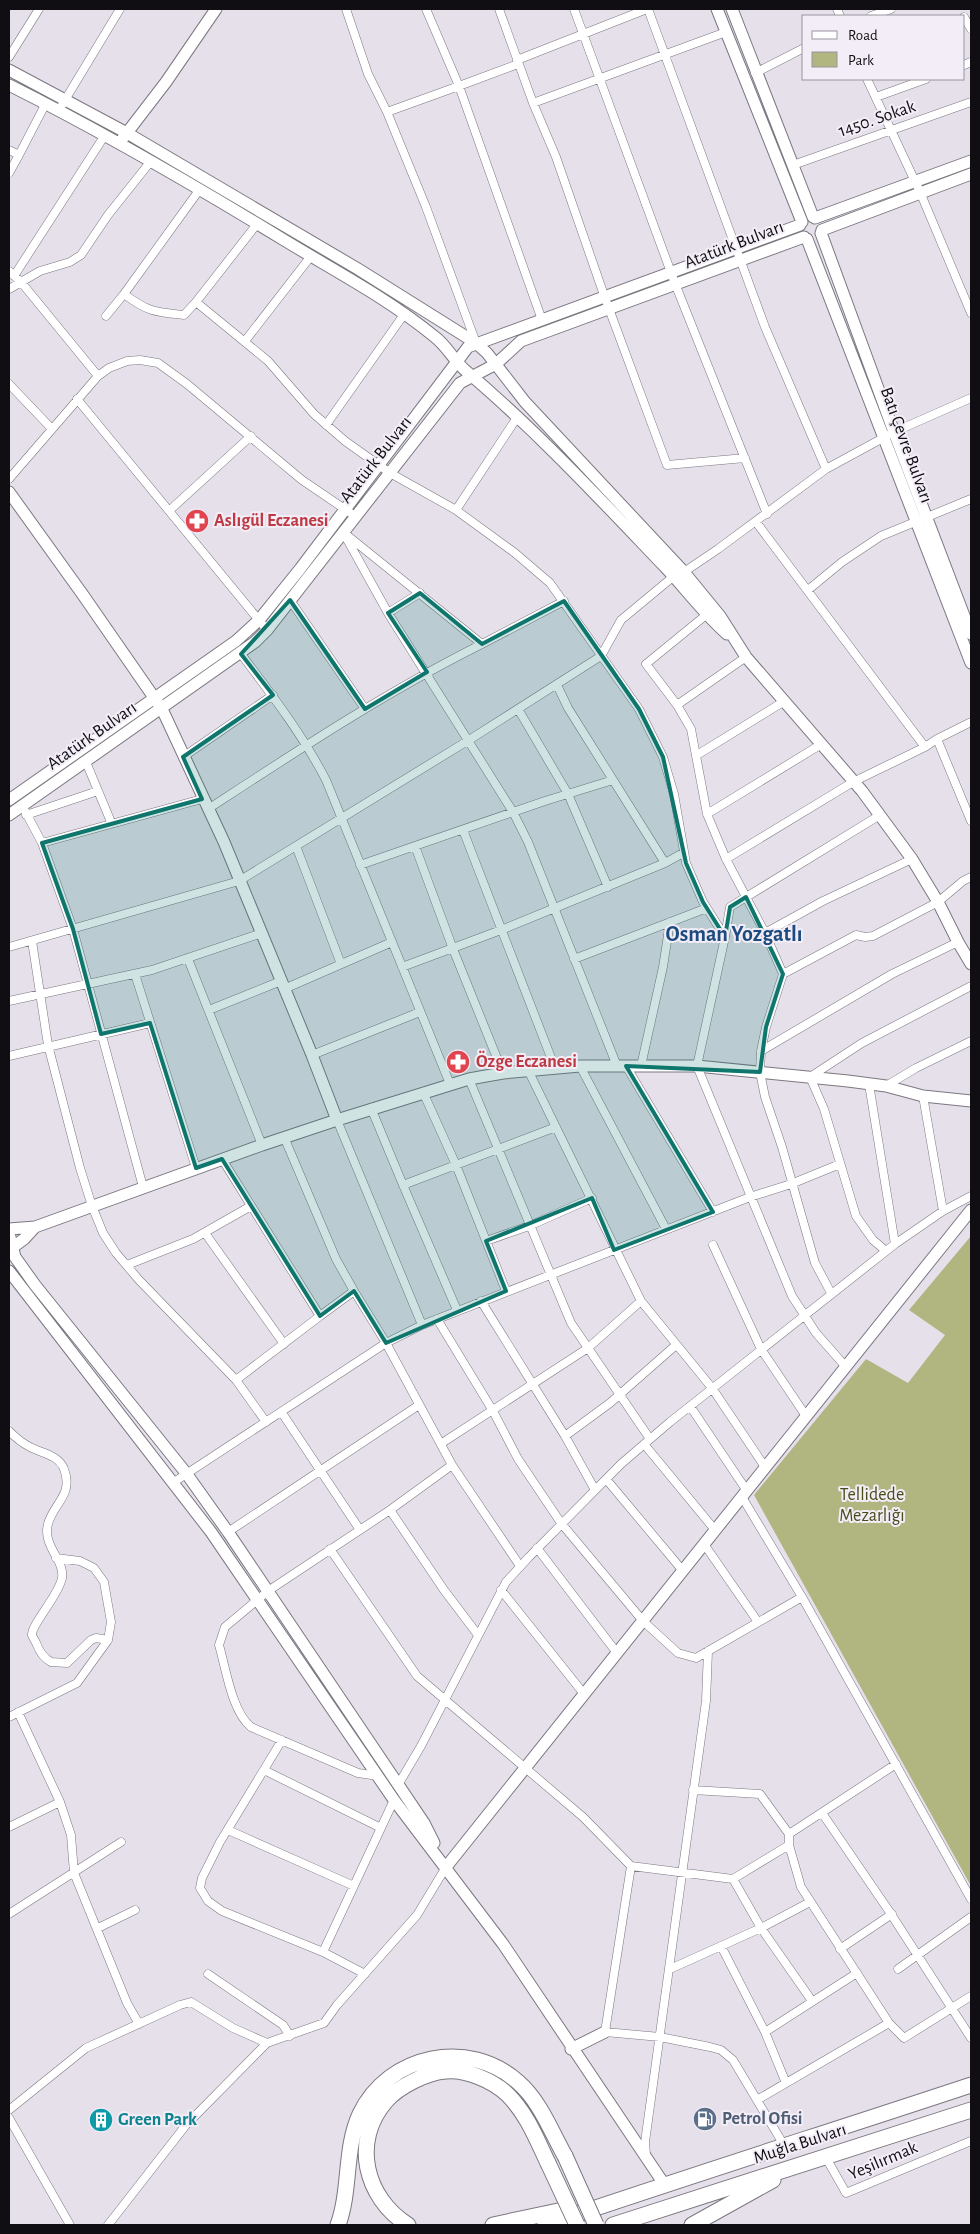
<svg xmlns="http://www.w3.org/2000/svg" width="980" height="2234" font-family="'Alegreya Sans',sans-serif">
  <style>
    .green { fill: #b1b580 }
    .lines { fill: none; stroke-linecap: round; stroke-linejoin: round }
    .street-casing { stroke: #7c7780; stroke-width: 9 }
    .secondary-casing { stroke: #7c7780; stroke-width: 13 }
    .highway-casing { stroke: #7c7780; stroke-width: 17 }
    .street { stroke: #fff; stroke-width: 8 }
    .secondary { stroke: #fff; stroke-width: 11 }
    .highway { stroke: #fff; stroke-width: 15 }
    .highway-bridge-casing { stroke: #7c7780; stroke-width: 17; stroke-linecap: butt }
    .highway-bridge { stroke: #fff; stroke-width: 15 }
    .marked { fill: #0f766e; fill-opacity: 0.2; stroke: #0f766e; stroke-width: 4; stroke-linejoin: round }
    .labels { text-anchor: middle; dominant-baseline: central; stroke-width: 4; stroke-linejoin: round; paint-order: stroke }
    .street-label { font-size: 18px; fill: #100e12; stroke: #f3edf8 }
    .health-label { font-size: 18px; font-weight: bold; fill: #be3a42; stroke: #f3edf8; text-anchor: start }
    .park-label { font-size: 18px; fill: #494b19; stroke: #f3edf8 }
    .service-label { font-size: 18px; font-weight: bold; fill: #4e5e75; stroke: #f3edf8; text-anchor: start }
    .culture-label { font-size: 18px; font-weight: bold; fill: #0d838f; stroke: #f3edf8; text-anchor: start }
    .district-label { font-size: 22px; font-weight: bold; fill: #1c4c7f; stroke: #f3edf8 }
  </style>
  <rect width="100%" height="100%" fill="#e6e0eb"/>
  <path class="green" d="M971,1236V1886L754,1495L866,1359L908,1383L945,1335L909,1310Z"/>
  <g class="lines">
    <g class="street-casing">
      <path id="street" d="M346,9L368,74L387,112
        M426,9L459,86L518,64
        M499,9L533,103L556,157L605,298L667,465L745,458
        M574,9L676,286L767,514
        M648,9L765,327L826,469
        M837,9L840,16
        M871,16L891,9
        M964,17L971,29
        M9,57L39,9
        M517,60L647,9
        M964,65L971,62
        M755,73L804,48
        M867,79L920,192L971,313
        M876,97L926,79
        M533,103L726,32
        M59,110L120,9
        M9,150L19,155L9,173
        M19,155L46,103
        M793,165L971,102
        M257,224L196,302L268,361L314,414L345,441L390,473L456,510L515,553L550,583L639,709L663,757L674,794L686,863L703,902L725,937L697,1066L792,1296L816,1333L846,1367
        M9,271L21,282L98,376
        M14,276L105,135
        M9,289L40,271L70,262L81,255L108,215L151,161
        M124,294L200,189
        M106,316L124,294C148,312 155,312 184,315L196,302
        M245,341L311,256
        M476,343L426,207L387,112L459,86L542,320
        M9,384L52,429
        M77,399L267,630
        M326,425L405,313
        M9,479L98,376L109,368L127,361L140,360L158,363L187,384L302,480L355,516
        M170,510L251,436
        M456,510L518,416
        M756,522L925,747L937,739L971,722
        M808,590L842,562L881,536L971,499
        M420,593L388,613L513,812L528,842L617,1066
        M290,600L365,709
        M388,613L343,532L482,644L564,601
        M241,654C272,695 302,734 326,780L450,1084
        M746,657L677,705L691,729L707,814L726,859L765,933L783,974L766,1027L761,1051L760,1072L765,1097L782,1147L815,1263L831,1293
        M557,685L568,708L665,863
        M677,705L646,664L706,615
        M518,709L568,794L608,887
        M937,739L971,821
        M697,755L783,702
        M183,757L273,695
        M86,762L111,822
        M208,809C297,751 386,692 482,644
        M25,811L42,843
        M707,814L820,745
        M26,815L98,791
        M463,830L555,1068
        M296,846L341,964
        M415,846L453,949L503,1073
        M726,859L853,782L925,747
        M360,865L545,801L613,780
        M765,933L823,901L912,859
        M725,937L730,907L880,815
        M32,941L48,1045L80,1168L92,1206L103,1233L116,1253L139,1280L236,1380L266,1422
        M9,947L239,881L469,740L601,656L621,620L674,576L684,572L718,549L826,469L894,432L971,398
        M188,959L262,1145
        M574,959L707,908
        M402,967L501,930L665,863L683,853
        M135,974L196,1168
        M783,974L856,935L865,937L873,936L938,902L963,881L971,877
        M284,989L392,942
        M9,1001L152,970L262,933
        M209,1010L281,981
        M761,1051L892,974L958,942
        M312,1055L420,1012
        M9,1056L150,1023
        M580,1066L666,1229
        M626,1066L713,1212
        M641,1066L663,967L670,922
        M528,1070L641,1301
        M469,1079L571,1323L650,1439
        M886,1086L916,1068L971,1041
        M423,1092L456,1165L506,1291
        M923,1096L943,1211L971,1196
        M371,1108L403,1185
        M337,1120L422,1325
        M284,1137L336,1259L354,1291L386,1343L452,1465L520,1566
        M222,1159L320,1316L354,1291
        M143,1187L73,929L42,843L202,799
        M205,1233L284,1344
        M486,1241L529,1226L592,1198
        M895,1244L943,1211
        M713,1245L761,1349L806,1416
        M886,1251L873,1240L856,1216L824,1109L810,1077L862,1043L971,986
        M127,1265L193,1239L251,1206
        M481,1301L565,1436L595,1490
        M457,1310L403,1185L556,1127
        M437,1319L493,1411L518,1459L561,1523L643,1621L678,1653L696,1658L802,1597
        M236,1380L320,1316
        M690,1406L747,1491
        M282,1413L360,1530
        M9,1431C15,1437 22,1443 30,1447C41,1453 59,1455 64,1469C74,1495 53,1504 48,1524C42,1546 65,1560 62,1578C59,1595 31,1625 32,1635C33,1638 36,1642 37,1645C40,1653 44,1658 51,1662L67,1663L91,1640L96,1638L108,1640
        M565,1436L610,1403L676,1345
        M442,1443L588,1348L641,1301L712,1388L765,1467
        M644,1444L715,1530
        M606,1479L683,1571
        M174,1482L386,1343L422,1325L750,1197L791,1184L840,1164
        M742,1497L802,1597L971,1899
        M390,1510L444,1590L478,1635
        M228,1532L419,1405
        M704,1544L758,1622
        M537,1548L617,1653
        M330,1549L417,1676L583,1817L631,1866L733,1879L789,1845V1834L896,1764
        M501,1590L584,1694
        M18,1712L60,1802L71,1835L74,1873L127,2003L139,2024
        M9,1717L77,1683L108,1640L111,1622L104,1582L94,1568L80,1561L56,1558
        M282,1740L220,1842L202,1878L200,1888L208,1901L222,1911L323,1952L394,1800
        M264,1770L381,1828
        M378,1776L358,1773L251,1727C232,1712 226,1669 219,1645L225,1627L268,1591L390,1510L452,1465
        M398,1785L421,1746L506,1582L529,1557L621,1464L670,1422L895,1244L869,1084
        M693,1790L760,1794L789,1834
        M822,1813L889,1911L971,2038
        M9,1827L60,1802
        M228,1830L354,1886
        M789,1845L801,1887L889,2023L904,2038L971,1996
        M631,1866L605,2032L660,2037L710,2047L721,2050L733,2060L785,2147
        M733,1879L761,1928L810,1902
        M9,1914L121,1842
        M98,1928L135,1910
        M721,1946L765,2032L786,2083
        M840,1949L892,1914
        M323,1952L365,1974
        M670,1969L761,1928L812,2001
        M898,1969L971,1917
        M208,1974L283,2025L290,2036
        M765,2032L857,1973
        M757,2100L889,2023
        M9,2110L86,2048L180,2005L191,2002L233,2028L267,2043L324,2023L337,2005L417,1915L446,1867
        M9,2118L70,2225
        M646,2155L645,2142L706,1701L708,1651
        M825,2156L846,2193L971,2141
        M108,2225L186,2125L267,2043"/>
    </g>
    <g class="secondary-casing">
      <path id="secondary" d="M717,9L802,222
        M732,9L813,217
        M9,70L127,133L358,269L476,343L487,353L525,402L684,572L720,616L746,657L862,791L912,859L938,902L958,942L971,964
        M9,85C103,132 194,185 284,240C335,271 389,299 435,337C447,346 454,361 466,371C537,431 600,499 665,567C686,589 704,614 727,634
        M123,138L166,82L216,9
        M815,218L971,161
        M822,230L971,174
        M821,233L894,432L971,634
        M807,239L971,663
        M9,492L83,595L162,709L224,842L312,1055L337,1120
        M9,800L236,641L259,620L300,569L468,347L800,225
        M9,815L255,642L267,630L460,383L496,364L521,341L804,237
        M9,1229L35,1227L262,1145L337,1120L469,1079L503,1073L580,1066H697L848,1081L886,1086L923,1096L971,1101
        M9,1233L15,1257L35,1285L186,1473L228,1532L424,1823L434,1843
        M9,1250L24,1239L35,1227
        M9,1271L211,1532L394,1800L503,1944L664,2184
        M446,1867L971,1210
        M571,2049L605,2032"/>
    </g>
    <g class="highway-casing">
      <path id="highway" d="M338,2225C351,2189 344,2149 360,2114C389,2054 469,2038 518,2082C540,2101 551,2131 565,2156
        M408,2225C365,2198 351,2141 386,2101C398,2087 427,2072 446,2071C466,2069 494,2081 508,2095C527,2114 537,2140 548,2163
        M493,2225L563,2210
        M545,2225C686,2177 829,2132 971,2085
        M613,2225L971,2110
        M692,2225L773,2180"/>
    </g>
    <use href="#street" class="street"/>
    <use href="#secondary" class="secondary"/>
    <use href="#highway" class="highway"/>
    <g class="highway-bridge-casing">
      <path id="highway-bridge" d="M565,2156L596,2225
        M548,2163L577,2225"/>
    </g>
    <use href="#highway-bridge" class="highway-bridge"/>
  </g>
  <path class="marked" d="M420,593L482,644L564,601L639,709L663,757L686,863L703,902L725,937L730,907L746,897L783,974L766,1027L760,1072L626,1066L713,1212L614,1250L592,1198L486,1241L506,1291L386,1343L354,1291L320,1316L222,1159L196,1168L150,1023L101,1034L73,929L42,843L202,799L183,757L273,695L241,654L290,600L365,709L427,672L388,613Z"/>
  <defs>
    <g id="pharmacy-disc" transform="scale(1.25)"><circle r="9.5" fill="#e0444e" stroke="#f3edf8"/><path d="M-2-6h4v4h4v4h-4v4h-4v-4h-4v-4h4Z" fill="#fff"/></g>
    <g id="fuel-disc" transform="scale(1.25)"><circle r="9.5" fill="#5c6f8a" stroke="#f3edf8"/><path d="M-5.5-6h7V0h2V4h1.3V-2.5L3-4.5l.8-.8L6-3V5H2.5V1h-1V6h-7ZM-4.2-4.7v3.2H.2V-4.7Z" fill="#fff"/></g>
    <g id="building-disc" transform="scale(1.25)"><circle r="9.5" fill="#0f9aa8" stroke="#f3edf8"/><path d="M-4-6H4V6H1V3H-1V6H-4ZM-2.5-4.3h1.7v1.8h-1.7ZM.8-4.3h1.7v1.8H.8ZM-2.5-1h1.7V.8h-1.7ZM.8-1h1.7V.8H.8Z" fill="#fff"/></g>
  </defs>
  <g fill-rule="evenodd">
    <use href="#pharmacy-disc" x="197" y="521"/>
    <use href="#pharmacy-disc" x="458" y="1062"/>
    <use href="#fuel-disc" x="705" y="2119"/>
    <use href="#building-disc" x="101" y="2120"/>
  </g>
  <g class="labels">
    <g class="street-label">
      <text transform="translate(877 119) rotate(-19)">1450. Sokak</text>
      <text transform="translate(734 245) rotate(-21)">Atatürk Bulvarı</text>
      <text transform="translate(906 445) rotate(70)">Batı Çevre Bulvarı</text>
      <text transform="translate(376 460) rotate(-52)">Atatürk Bulvarı</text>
      <text transform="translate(92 736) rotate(-35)">Atatürk Bulvarı</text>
      <text transform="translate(800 2144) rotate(-18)">Muğla Bulvarı</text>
      <text transform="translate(883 2161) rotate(-23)">Yeşilırmak</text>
    </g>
    <g class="health-label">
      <text x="214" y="521">Aslıgül Eczanesi</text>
      <text x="476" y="1062">Özge Eczanesi</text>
    </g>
    <g class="park-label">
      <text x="872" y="1495">Tellidede<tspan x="872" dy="21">Mezarlığı</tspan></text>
    </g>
    <g class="service-label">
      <text x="722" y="2119">Petrol Ofisi</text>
    </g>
    <g class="culture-label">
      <text x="118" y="2120">Green Park</text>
    </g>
    <g class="district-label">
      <text x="734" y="934">Osman Yozgatlı</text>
    </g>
  </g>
  <rect width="980" height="2234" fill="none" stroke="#100e12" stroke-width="20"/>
  <rect x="802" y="15" width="162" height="65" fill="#f3edf8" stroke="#98949c"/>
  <rect x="812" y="31" width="25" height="8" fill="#ffffff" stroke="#98949c"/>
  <text x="848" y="40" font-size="15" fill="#100e12">Road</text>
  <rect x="812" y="52" width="25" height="15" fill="#b1b580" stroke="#98949c"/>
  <text x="848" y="65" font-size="15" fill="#100e12">Park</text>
</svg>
